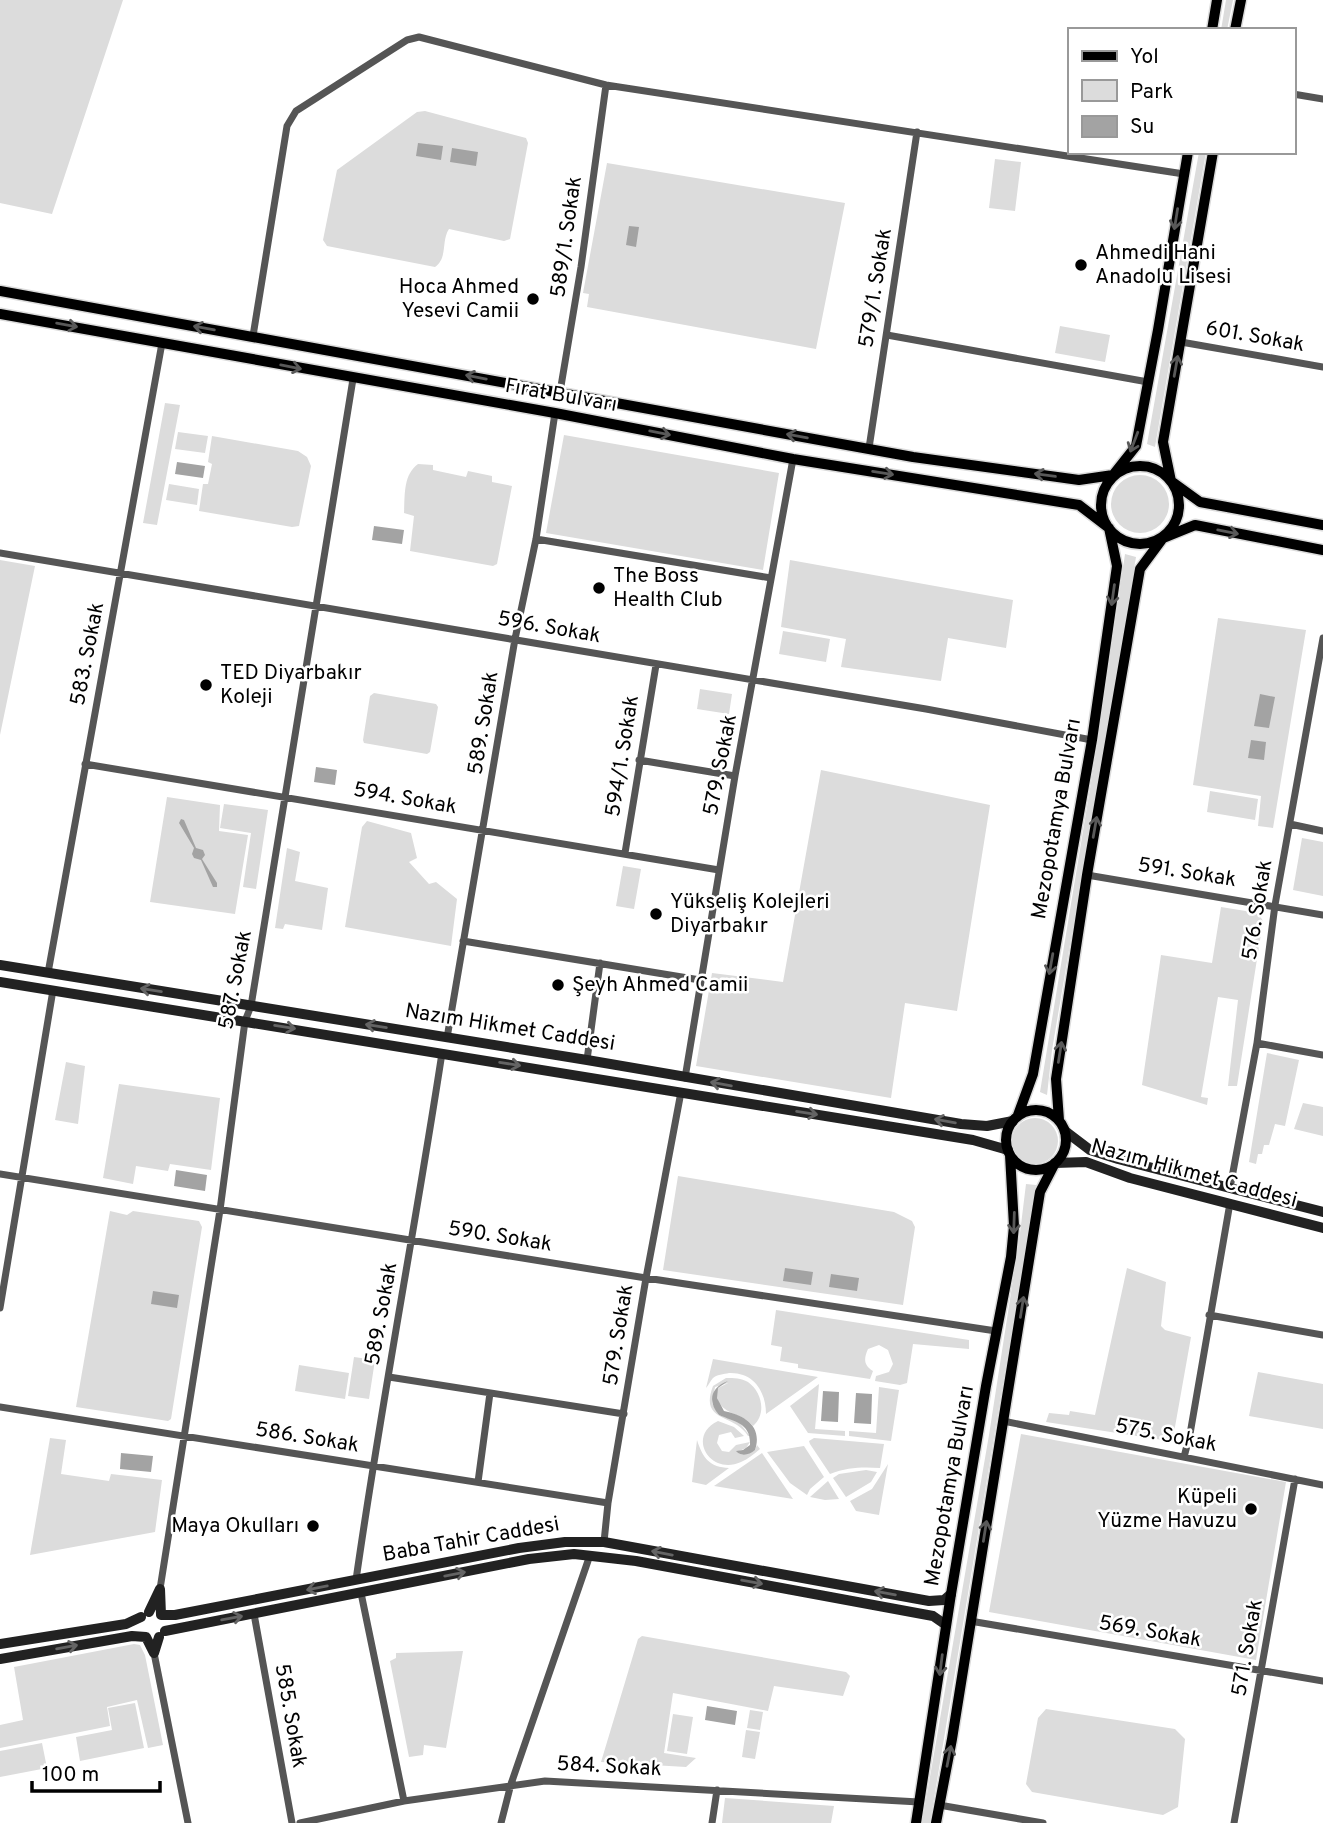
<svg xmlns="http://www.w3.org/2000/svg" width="1323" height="1823" font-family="Overpass,sans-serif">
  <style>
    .green { fill: #dcdcdc }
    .water { fill: #a3a3a3 }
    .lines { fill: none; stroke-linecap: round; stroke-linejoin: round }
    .primary-casing { stroke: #dbdbdb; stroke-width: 13 }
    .street { stroke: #555; stroke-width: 7 }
    .secondary { stroke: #222; stroke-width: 10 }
    .primary { stroke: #000; stroke-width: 10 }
    .oneway { stroke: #595959 }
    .oneway2 { stroke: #646464 }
    .poi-dot { fill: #000; stroke: #fff; stroke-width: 2.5 }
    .labels { text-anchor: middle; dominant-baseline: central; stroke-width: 5; stroke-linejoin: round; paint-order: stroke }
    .street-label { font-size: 21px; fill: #000; stroke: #fff }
    .poi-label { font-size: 21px; fill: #000; stroke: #fff; text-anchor: start }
  </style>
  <rect width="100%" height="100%" fill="#fff"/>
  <path class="green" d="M0,0H123L52,214L0,203Z
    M1226,0H1233L1227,30H1221Z
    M425,111L526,138L528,143L510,239L504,241L449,229C441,241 448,258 435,267L327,246L323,240L337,170L417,112Z
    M1199,152H1206L1155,447L1147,444Z
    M995,159L1021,162L1015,211L989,208Z
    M607,163L845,203L816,349L587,307L589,294L583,293Z
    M1060,326L1110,335L1105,362L1055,353Z
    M165,403L180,405L157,525L143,523Z
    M178,432L208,436L205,453L175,449Z
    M564,435L779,473L763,570L546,533Z
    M212,436L298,451L307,457L311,466L299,526L292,527L199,511L203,484H208L212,464L208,462Z
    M418,464L433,465V470L466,477L468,471L492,476V482L512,486L497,564L493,566L410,551L414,516L404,513C405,495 403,475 418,464Z
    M1111 504a29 29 0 1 1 58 0a29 29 0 1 1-58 0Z
    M169,484L199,489L197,505L166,500Z
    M1125,554L1136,557L1052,1050L1047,1095L1040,1092L1098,740Z
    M0,560L35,566L0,735Z
    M790,560L1013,600L1006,648L948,638L941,681L841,667L846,639L781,627Z
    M1218,618L1306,630L1273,828L1258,826L1261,796L1193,785Z
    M783,631L830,639L826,662L779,654Z
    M700,689L732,694L729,714L697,709Z
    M374,693L436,704L438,707L430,752L427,754L364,743L363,740L370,696Z
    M821,770L990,805L957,1011L905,1003L891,1098L696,1066L712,973L783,982Z
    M1210,791L1258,799L1255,820L1207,812Z
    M167,797L220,805L219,831L248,835L235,914L150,902Z
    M224,804L268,810L256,889L243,887L251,833L220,828Z
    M367,821L411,833L417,858L409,862L429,884L436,882L457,899L451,946L345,927L362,827Z
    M1302,838L1323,842V896L1293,890Z
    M287,848L300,852L295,881L328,888L322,930L285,924L283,929L275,928Z
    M623,866L641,869L634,909L616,906Z
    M1221,907L1258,913L1263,921L1237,1086H1228L1238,1000L1218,997L1201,1097L1208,1098L1207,1105L1142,1085L1161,955L1212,963Z
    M1267,1053L1299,1060L1285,1126L1275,1124L1269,1145H1264L1262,1154H1258L1256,1164L1249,1162Z
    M66,1062L85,1066L78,1124L55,1120Z
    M119,1084L220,1098L211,1170L170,1164L168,1171L136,1166L133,1184L103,1178Z
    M1303,1103L1323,1107V1136L1294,1129Z
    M1012 1141a23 23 0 1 1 46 0a23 23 0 1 1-46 0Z
    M678,1176L894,1212L912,1221L915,1227L903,1305L663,1270Z
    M1026,1184L1036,1185L1026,1244L930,1823H922L989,1435L1019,1241Z
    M110,1211L127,1215L133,1211L199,1221L202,1227L171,1419L168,1421L76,1407Z
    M1127,1268L1166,1282L1161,1326L1165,1330L1191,1337L1173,1438L1169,1441L1046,1422L1049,1413L1069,1415L1070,1411L1095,1415Z
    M776,1310L969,1340V1349L913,1344L907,1383L900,1385L875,1381L876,1376L889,1372L893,1364L888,1350L879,1345L868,1349C864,1358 863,1365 873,1371L870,1379L798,1368V1364L780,1361L782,1347L771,1345Z
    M354,1357L375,1360L369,1399L348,1396Z
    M713,1359L818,1377L766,1414C766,1392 754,1372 729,1373C724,1374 716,1375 713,1378C710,1381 709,1385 706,1388Z
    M299,1365L349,1373L345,1399L295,1391Z
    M1258,1372L1323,1384V1429L1249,1416Z
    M726,1378C734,1378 741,1378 748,1382C762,1392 767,1414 753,1426C741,1411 718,1416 716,1392L718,1388L728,1383L715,1387L712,1403L719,1415L739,1422L750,1436H748C734,1413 699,1423 713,1386Z
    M819,1384L815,1429L845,1431V1436L808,1433L790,1406Z
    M879,1387L899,1390L891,1441L849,1436V1431L876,1433Z
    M718,1421L734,1427L744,1436L735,1438L731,1432L719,1435L717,1443L722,1451L729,1452L736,1445L750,1442L746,1448L737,1452L742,1455L755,1450L757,1445L760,1449C754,1454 748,1459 741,1462C710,1476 686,1436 718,1421Z
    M1021,1434L1286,1482L1256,1660L989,1612Z
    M50,1438L66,1440L61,1474L109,1481L111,1474L162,1480L155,1532L30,1555Z
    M814,1438L884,1444L880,1468C863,1467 848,1467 830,1474L810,1444L809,1441Z
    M697,1440C703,1459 710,1467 729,1468L706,1485L692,1482Z
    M804,1446L824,1477L810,1489L807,1495L790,1483L767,1452Z
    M762,1453L793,1499L714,1486Z
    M888,1464L879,1515L856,1511L850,1501L872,1489Z
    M866,1470L877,1472L871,1482L846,1497L833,1478L839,1474Z
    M828,1481L839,1499L825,1500L810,1497Z
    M642,1636L846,1672L850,1676L843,1696L774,1686L768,1711L673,1693L664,1753L696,1758L686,1767L601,1762L638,1639Z
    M134,1644L140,1645L145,1655L163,1745L148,1748L137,1700L107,1707L110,1726L0,1748V1725L23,1720L14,1667Z
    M463,1651L446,1748L424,1745L423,1755L409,1757L390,1661L396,1658V1653Z
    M135,1703L144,1748L80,1761L76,1737L112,1730L108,1708Z
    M1046,1709L1175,1729L1185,1739L1178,1807L1163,1815L1032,1792L1026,1784L1038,1718Z
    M750,1710L763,1712L760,1730L747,1728Z
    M673,1714L693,1717L687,1754L667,1751Z
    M746,1730L760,1732L755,1759L742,1757Z
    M42,1743L47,1768L0,1777V1751Z
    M725,1798L834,1806L831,1823H722Z"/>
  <path class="water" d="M418,143L443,146L441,160L416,156Z
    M452,148L478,152L476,166L450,162Z
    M629,226L639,227L636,247L626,245Z
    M177,462L205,466L203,478L175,474Z
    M374,526L404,530L402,544L372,540Z
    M1260,694L1275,697L1269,728L1254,726Z
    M1251,740L1266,742L1264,760L1248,758Z
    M316,767L337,770L335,785L314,782Z
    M181,819L184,820L196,848L203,850L205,855L202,859L217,883V887H213L201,860L194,858L192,854L194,848L179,823Z
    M176,1170L207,1175L205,1191L174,1186Z
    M785,1268L813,1272L811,1285L783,1281Z
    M831,1274L859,1278L857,1291L829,1287Z
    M153,1291L179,1295L177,1308L151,1304Z
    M728,1381L718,1388L717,1398L724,1411C744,1415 763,1426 755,1450C749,1455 741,1457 736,1451L743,1450L750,1445C751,1423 735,1422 719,1415C707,1401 711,1387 728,1381Z
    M823,1391L839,1392L838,1422L821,1421Z
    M856,1393L872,1394L871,1424L854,1423Z
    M121,1453L153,1456L151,1472L120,1469Z
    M707,1706L737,1711L735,1725L705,1720Z"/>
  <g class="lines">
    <g class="primary-casing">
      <path id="primary" d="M1212,30L1217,0
        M1235,30L1241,0
        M1213,152L1163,442L1171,481L1200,502L1323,525
        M0,291L913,457L1079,480L1113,475L1136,446L1158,330L1188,152
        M0,314L555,413L793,459L1079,505L1109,528L1117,566L1092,740L1033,1074L1018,1115
        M1101 505a39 39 0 1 1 78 0a39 39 0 1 1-78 0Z
        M1006 1140a30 30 0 1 1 60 0a30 30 0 1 1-60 0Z
        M1059,1120L1056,1079L1087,875L1140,569L1163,538L1195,525L1323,550
        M916,1823L951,1594L986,1386L1011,1257L1014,1226L1010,1155
        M936,1823L952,1739L1040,1192L1055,1163"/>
    </g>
    <path class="street" d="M1293,94L1323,99
      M887,335L1148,382
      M253,336L287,126L296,111L407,40L419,37L606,85L1184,174
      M1181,342L1323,367
      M560,392L581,267L606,85
      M869,448L917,132
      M536,539L771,578
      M0,553L926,709L1092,740
      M639,760L735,776
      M85,764L719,870
      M1290,824L1323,831
      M625,853L656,665
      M1087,875L1323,915
      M463,941L700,980
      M48,973L162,343
      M447,1038L515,639L536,539L555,413
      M1257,1043L1323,1055
      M587,1060L600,963
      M685,1078L735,776L793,459
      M0,1174L646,1278L996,1331
      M1230,1188L1257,1043L1275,905L1323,638
      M0,1308L53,990
      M1209,1315L1323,1335
      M389,1377L624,1414
      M0,1407L608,1503
      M1003,1421L1323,1485
      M1184,1457L1190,1434L1230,1203
      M478,1482L490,1393
      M604,1542L608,1503L646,1278L681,1092
      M356,1580C381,1404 415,1229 442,1053
      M160,1589L220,1210L245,1021L251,1006L353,379
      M361,1593L404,1801
      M254,1614L292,1823
      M970,1621L1323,1681
      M154,1653L188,1823
      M939,1805L1043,1823
      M300,1823L404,1801L545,1781L919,1802
      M501,1823L511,1784L590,1555
      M712,1823L717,1790
      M1234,1823L1295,1479"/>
    <path class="secondary" d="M0,965L587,1060L961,1124L987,1126L1013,1121
      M0,982L973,1140L1008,1150
      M1065,1131L1090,1150L1118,1159L1323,1212
      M1055,1163L1086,1162L1130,1178L1323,1228
      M149,1612L160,1589L161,1615H175L519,1548L565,1542H604L929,1601L944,1600L951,1594
      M165,1631L529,1559L574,1554L636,1561L933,1616L946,1625
      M0,1644L126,1624L141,1617
      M0,1659L132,1636L146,1637L154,1653L159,1637"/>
    <use href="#primary" class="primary"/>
  </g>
  <defs><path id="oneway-shaft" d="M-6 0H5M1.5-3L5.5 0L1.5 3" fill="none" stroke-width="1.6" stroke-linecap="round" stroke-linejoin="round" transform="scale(1.75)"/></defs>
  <g class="oneway">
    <use href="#oneway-shaft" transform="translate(1176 219) rotate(99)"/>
    <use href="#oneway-shaft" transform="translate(67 325) rotate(10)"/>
    <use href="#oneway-shaft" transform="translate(204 328) rotate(-170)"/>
    <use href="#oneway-shaft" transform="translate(1176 366) rotate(-80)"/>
    <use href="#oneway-shaft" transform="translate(291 367) rotate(11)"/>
    <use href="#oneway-shaft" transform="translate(476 377) rotate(-169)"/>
    <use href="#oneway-shaft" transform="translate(660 433) rotate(11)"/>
    <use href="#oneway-shaft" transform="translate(797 436) rotate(-170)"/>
    <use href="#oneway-shaft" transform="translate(1134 442) rotate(111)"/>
    <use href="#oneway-shaft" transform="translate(883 473) rotate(9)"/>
    <use href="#oneway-shaft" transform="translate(1045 475) rotate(-172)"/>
    <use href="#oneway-shaft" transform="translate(1228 532) rotate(11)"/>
    <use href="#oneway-shaft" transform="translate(1113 595) rotate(98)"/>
    <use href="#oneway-shaft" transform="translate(1095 827) rotate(-80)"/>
    <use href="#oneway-shaft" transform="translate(1051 964) rotate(100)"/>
    <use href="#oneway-shaft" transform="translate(1060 1052) rotate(-81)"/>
    <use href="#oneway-shaft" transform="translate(1014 1223) rotate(92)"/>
    <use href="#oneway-shaft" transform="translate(1022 1307) rotate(-81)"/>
    <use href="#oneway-shaft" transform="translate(985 1531) rotate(-81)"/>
    <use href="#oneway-shaft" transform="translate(941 1665) rotate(97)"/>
    <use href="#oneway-shaft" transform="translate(949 1756) rotate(-79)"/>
  </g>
  <g class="oneway2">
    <use href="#oneway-shaft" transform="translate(151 990) rotate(-171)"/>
    <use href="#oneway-shaft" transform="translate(376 1026) rotate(-171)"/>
    <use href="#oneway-shaft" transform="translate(285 1027) rotate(9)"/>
    <use href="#oneway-shaft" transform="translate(510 1064) rotate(9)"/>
    <use href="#oneway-shaft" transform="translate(721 1084) rotate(-170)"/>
    <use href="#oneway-shaft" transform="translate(807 1113) rotate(9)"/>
    <use href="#oneway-shaft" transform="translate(945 1121) rotate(-170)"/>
    <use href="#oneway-shaft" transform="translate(662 1553) rotate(-169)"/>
    <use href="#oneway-shaft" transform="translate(455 1574) rotate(-11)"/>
    <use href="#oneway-shaft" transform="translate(752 1582) rotate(10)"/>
    <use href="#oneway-shaft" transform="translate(317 1588) rotate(169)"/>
    <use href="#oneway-shaft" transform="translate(885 1593) rotate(-170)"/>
    <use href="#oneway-shaft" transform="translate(232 1618) rotate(-10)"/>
    <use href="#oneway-shaft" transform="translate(67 1647) rotate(-10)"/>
  </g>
  <g class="poi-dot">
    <circle cx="1081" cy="265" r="7"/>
    <circle cx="533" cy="299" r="7"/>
    <circle cx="599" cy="588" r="7"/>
    <circle cx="206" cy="685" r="7"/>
    <circle cx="656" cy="914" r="7"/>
    <circle cx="558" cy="985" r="7"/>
    <circle cx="1251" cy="1509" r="7"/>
    <circle cx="313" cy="1526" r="7"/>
  </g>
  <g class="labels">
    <g class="street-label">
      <text transform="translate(567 237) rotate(-82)">589/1. Sokak</text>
      <text transform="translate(876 288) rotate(-81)">579/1. Sokak</text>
      <text transform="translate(1255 337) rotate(10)">601. Sokak</text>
      <text transform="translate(561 396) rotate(10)">Fırat Bulvarı</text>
      <text transform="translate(549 628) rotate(10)">596. Sokak</text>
      <text transform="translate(88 654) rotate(-79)">583. Sokak</text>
      <text transform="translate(484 723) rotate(-81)">589. Sokak</text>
      <text transform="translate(623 756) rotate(-81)">594/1. Sokak</text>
      <text transform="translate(721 765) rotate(-79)">579. Sokak</text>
      <text transform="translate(405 799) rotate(10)">594. Sokak</text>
      <text transform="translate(1057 819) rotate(-80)">Mezopotamya Bulvarı</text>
      <text transform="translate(1187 873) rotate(9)">591. Sokak</text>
      <text transform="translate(1258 910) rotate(-81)">576. Sokak</text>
      <text transform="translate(236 980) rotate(-79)">587. Sokak</text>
      <text transform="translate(510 1028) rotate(9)">Nazım Hikmet Caddesi</text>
      <text transform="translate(1194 1174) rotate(15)">Nazım Hikmet Caddesi</text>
      <text transform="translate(500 1237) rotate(9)">590. Sokak</text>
      <text transform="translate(382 1314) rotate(-80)">589. Sokak</text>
      <text transform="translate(619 1335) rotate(-81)">579. Sokak</text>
      <text transform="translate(1166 1436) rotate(11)">575. Sokak</text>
      <text transform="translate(307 1438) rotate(9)">586. Sokak</text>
      <text transform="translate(950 1486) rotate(-80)">Mezopotamya Bulvarı</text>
      <text transform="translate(471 1540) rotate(-10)">Baba Tahir Caddesi</text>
      <text transform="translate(1150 1632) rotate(10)">569. Sokak</text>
      <text transform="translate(1248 1648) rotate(-80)">571. Sokak</text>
      <text transform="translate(290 1716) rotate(80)">585. Sokak</text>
      <text transform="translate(609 1767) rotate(3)">584. Sokak</text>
    </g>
    <g class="poi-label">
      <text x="1095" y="253">Ahmedi Hani<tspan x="1095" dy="24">Anadolu Lisesi</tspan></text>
      <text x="519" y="287" text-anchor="end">Hoca Ahmed<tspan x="519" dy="24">Yesevi Camii</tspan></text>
      <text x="613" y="576">The Boss<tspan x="613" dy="24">Health Club</tspan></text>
      <text x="220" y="673">TED Diyarbakır<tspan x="220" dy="24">Koleji</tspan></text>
      <text x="670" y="902">Yükseliş Kolejleri<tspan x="670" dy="24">Diyarbakır</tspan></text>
      <text x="572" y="985">Şeyh Ahmed Camii</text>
      <text x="1237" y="1497" text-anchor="end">Küpeli<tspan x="1237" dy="24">Yüzme Havuzu</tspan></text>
      <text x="299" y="1526" text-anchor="end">Maya Okulları</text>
    </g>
  </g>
  <rect x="1068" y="28" width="228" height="126" fill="#ffffff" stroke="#999999" stroke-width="2"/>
  <rect x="1082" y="51" width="35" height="10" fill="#000000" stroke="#999999" stroke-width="2"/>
  <text x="1130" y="63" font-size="21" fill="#000000">Yol</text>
  <rect x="1082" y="80" width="35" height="21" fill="#dcdcdc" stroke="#999999" stroke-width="2"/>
  <text x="1130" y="98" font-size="21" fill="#000000">Park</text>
  <rect x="1082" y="116" width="35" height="21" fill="#a3a3a3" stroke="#999999" stroke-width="2"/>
  <text x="1130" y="133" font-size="21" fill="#000000">Su</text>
  <path d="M32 1781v10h128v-10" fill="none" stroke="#000000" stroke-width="3.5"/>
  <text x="42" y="1781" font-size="21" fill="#000000" stroke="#ffffff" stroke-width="5" paint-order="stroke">100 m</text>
</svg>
